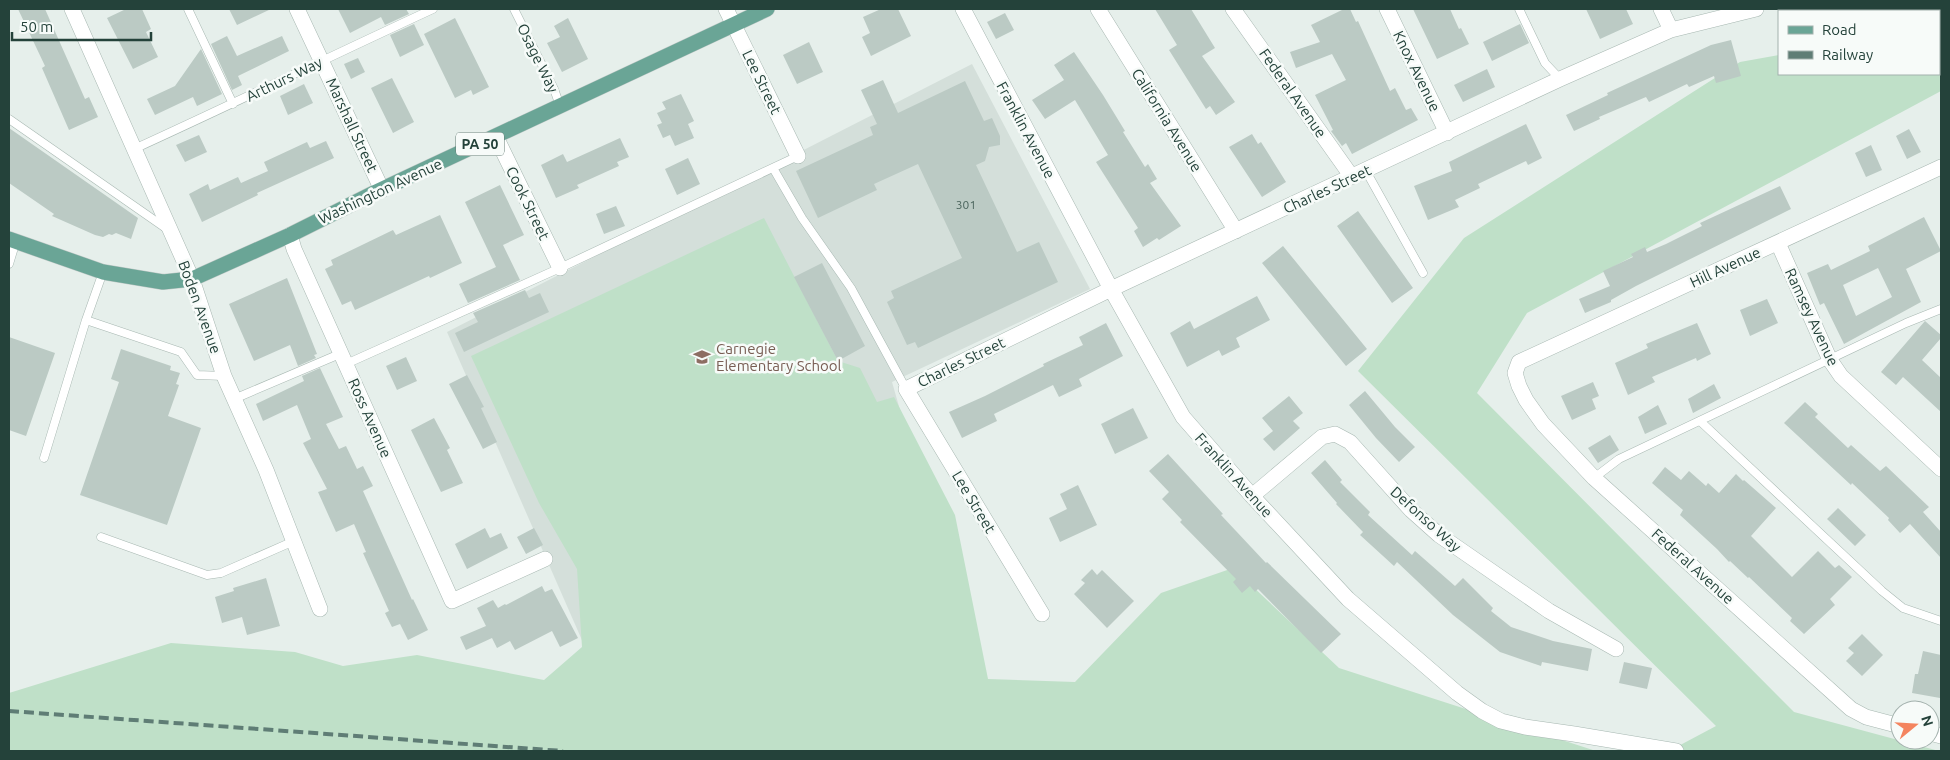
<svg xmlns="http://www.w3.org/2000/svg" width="1950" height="760" font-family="Ubuntu,sans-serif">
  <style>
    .built { fill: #d4dfda }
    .green { fill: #bfe0c8 }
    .building { fill: #bbcac4; fill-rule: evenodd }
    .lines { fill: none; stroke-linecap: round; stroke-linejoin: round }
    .service-casing { stroke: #a8b8b2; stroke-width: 9 }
    .minor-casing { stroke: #a8b8b2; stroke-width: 16 }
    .primary-casing { stroke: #c2cac8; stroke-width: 16 }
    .service { stroke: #fff; stroke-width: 8 }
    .minor { stroke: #fff; stroke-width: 15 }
    .primary { stroke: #6aa596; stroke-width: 15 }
    .rail { stroke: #5f7d75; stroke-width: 4; stroke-dasharray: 10 5; stroke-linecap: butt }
    .labels { text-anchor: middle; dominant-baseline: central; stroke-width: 5; stroke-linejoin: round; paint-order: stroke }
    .number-label { font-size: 12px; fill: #4a645c }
    .shield { fill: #f7fbf9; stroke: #637a73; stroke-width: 1 }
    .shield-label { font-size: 14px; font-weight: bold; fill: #24423a }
    .street-label { font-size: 15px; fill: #24423a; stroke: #f7fbf9 }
    .education-label { font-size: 15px; fill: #785e54; stroke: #f7fbf9; text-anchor: start }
  </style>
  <rect width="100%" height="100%" fill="#e6efeb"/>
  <path class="built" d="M972,64L1090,289L892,382L933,525L592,663L447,332Z"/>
  <path class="green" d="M1941,28V91L1527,313L1477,393L1794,712L1939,751H1669L1716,726L1358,371L1464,238L1740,62L1779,55V74H1939V29Z
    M764,218L838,361L860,368L877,402L894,397L955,515L988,679L1075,682L1161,593L1233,568L1339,668L1596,751H9V693L171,643L295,652L343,666L417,655L544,680L582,647L577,569L539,503L471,356Z"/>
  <path class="building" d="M18,9H45L85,99L89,97L98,117L69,130L42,68L45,66Z
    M126,9H142L151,29L146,32L158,57L133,69L107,18Z
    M229,9H271L237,25Z
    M338,9H406L409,14L385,25L381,17L350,33Z
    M881,9H898L911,36L871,56L862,37L870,33L863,17Z
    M1155,9H1191L1215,48L1202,56L1235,102L1216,115L1210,106L1206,109L1169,50L1177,45Z
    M1344,9H1350L1356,22L1358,21L1390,91L1395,88L1406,110L1411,108L1418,120L1352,154L1346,143L1342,146L1331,131L1333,130L1315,95L1346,80L1332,54L1296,68L1290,52L1320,42L1311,25Z
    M1413,9H1450L1459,29L1461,28L1469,44L1437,59Z
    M1586,9H1626L1633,24L1600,39Z
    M1005,13L1014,30L996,39L987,22Z
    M455,18L489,87L473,95L471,90L455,98L424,34Z
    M568,18L588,59L562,72L547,43L560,37L554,26Z
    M414,24L424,45L400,57L390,35Z
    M1520,24L1529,43L1492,61L1483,42Z
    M227,36L237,56L282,36L289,51L238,76L242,85L232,90L211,44Z
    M1731,40L1741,76L1716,83L1714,76L1689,87L1687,84L1649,102L1646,97L1599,117L1600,119L1574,131L1566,115L1608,95L1607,93L1711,45Z
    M809,42L823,72L797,84L783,55Z
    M201,49L222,94L197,106L193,97L155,115L147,99L175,86Z
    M1074,52L1103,95L1125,131L1123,132L1145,167L1148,164L1157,179L1150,183L1181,226L1159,240L1157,238L1143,247L1134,231L1138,228L1096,162L1108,155L1075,100L1045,119L1032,100L1064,80L1054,65Z
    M358,58L365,72L351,79L344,64Z
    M1487,69L1495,87L1463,102L1454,85Z
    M392,78L414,122L393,133L371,88Z
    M883,80L898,113L965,81L984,121L992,118L1000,136V145L989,147L985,161L976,165L1017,252L1039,242L1058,282L918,348L915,342L907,345L887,302L894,298L891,291L962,258L918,164L874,184L877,190L818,218L796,171L873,135L870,127L877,124L861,90Z
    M304,84L313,103L288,115L280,96Z
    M681,94L694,121L688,124L694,138L675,146L670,135L663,138L657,125L662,123L657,113L666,109L662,102Z
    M1526,124L1542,158L1528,165L1526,161L1478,184L1480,188L1455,200L1459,207L1428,220L1414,186L1452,171L1449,162Z
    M9,128L138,218L131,239L116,233L112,235L109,234L103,237L95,235L52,216L54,214L9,183Z
    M1909,129L1921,152L1907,159L1896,136Z
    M1252,134L1258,144L1261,142L1286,182L1262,197L1229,147Z
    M199,135L207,152L185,162L176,145Z
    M620,138L629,157L617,162L619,166L577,185L579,188L556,198L541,165L563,154L567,162Z
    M326,141L334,158L257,193L258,195L202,222L189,194L208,184L210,190L238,177L241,183L268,171L264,162L307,142L310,148Z
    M1871,145L1882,170L1866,177L1855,153Z
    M688,158L700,184L677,195L665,169Z
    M500,185L524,235L503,245L520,280L468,303L459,284L496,267L465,202Z
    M1780,186L1791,209L1636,286L1611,300V302L1585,313L1579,299L1610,286L1603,271L1633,257L1631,254L1645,247L1647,252L1666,244L1702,226L1700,223Z
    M616,206L625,226L604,234L596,214Z
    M1358,211L1413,288L1392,303L1337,226Z
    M440,215L462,263L430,278L429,276L355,310L351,301L342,305L325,269L333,265L331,260L393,230L396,235Z
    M1924,217L1941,251L1906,269L1921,302L1844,344L1824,303L1820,305L1807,273L1828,264L1831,270L1870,251L1868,246ZM1878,268L1892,297L1856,316L1843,285Z
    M1283,246L1367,349L1346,366L1262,263Z
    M822,263L865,346L838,361L794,277Z
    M287,278L317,354L314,355L316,358L298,366L290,345L254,361L229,304Z
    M525,290L529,298L540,293L549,312L464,352L455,333L478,322L473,313Z
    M1257,296L1270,320L1236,338L1240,347L1222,356L1219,350L1187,367L1170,333L1190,321L1194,329Z
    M1767,299L1778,323L1750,336L1740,310Z
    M1925,321L1941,335V338L1922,360L1941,378V412L1903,377L1896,385L1881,372Z
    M1106,323L1123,356L1079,379L1082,386L1059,397L1053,385L994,414L997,421L962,438L949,412L985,396L1044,366L1043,364L1083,345L1079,337Z
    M1697,323L1711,354L1697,361L1696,358L1652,377L1655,382L1628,395L1615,363L1648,348L1646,344Z
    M9,337L55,353L26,436L9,430Z
    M121,349L171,366L170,370L180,373L176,384L179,385L168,416L201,428L167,525L80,495L119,382L111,379Z
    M406,357L417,381L397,390L386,366Z
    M320,368L343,417L326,424L339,449L346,446L357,469L363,466L373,486L363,491L412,600L413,599L428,630L408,640L400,624L392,627L385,613L389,611L363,553L366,552L354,524L336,532L318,492L327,489L303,443L311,439L297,405L263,421L256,404L304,381L302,376Z
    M467,375L484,407L481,408L497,442L483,449L449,384Z
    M1593,382L1599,396L1592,399L1596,409L1572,420L1561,396Z
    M1714,384L1721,398L1693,413L1688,399Z
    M1365,391L1395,427L1415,447L1399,462L1376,438L1349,405Z
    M1289,396L1303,413L1293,421L1300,428L1274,451L1263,439L1273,431L1262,418Z
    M1805,402L1818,414L1815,417L1848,448L1851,445L1880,471L1886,466L1929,507L1923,512L1941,532V558L1910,524L1900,533L1888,520L1889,518L1852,483L1851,485L1784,423Z
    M1658,405L1667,424L1645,434L1638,417Z
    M1133,408L1148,438L1115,454L1101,424Z
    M434,418L450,448L447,450L463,483L441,492L411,430Z
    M1610,435L1619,450L1598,463L1588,448Z
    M1168,454L1223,514L1221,515L1266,563L1267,562L1341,634L1321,653L1258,589L1255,592L1250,586L1242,593L1233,582L1236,579L1180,522L1182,520L1162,499L1169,492L1149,471Z
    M1325,460L1342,480L1340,482L1370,512L1368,515L1412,555L1415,551L1455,586L1463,578L1493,608L1491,611L1511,627L1553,641L1592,649L1588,671L1542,662L1541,666L1500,652L1453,615L1397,562L1394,566L1360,535L1363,532L1336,504L1337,503L1311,473Z
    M1665,467L1681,480L1689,471L1706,486L1708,483L1719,493L1736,474L1743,481L1744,480L1776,508L1751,536L1792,577L1818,551L1835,568L1839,565L1852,577L1830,599L1835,605L1804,634L1790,621L1792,618L1749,577L1748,578L1730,561L1729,562L1717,549L1680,515L1683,510L1652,483Z
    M1078,485L1097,525L1060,542L1049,518L1067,509L1060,494Z
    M1838,508L1866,535L1855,546L1827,519Z
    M485,528L490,538L501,533L508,548L467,569L455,544Z
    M534,528L543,545L526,554L517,537Z
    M1092,569L1097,575L1102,570L1134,601L1107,628L1074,594L1085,583L1081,580Z
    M266,578L280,626L247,635L242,617L222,623L215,597L234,591L233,588Z
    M542,586L545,592L552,589L578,638L560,647L552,631L515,650L510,641L497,648L492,638L466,650L460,637L486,626L477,608L493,600L498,608L505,604L506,605Z
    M1862,634L1883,655L1862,676L1846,661L1854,653L1848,648Z
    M1923,651L1941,655L1940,698L1912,693L1915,674H1918Z
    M1624,662L1652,668L1647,689L1619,683Z"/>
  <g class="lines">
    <g class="service-casing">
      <path id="service" d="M188,9L233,104
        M514,9L554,89L560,106
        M1519,9L1545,63L1560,79
        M9,119L167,229
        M134,149C235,103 333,55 433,9
        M773,168L802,218L851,288L906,389
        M1366,171L1423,273
        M9,264L16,241
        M86,320L181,352L197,375L224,376
        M346,364L560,268L798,156
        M234,399L342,353
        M1700,421L1882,591L1903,608L1941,621
        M44,458L86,320L103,272
        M1594,478L1619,459L1906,323L1941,309
        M101,537L207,575L221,573L294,541"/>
    </g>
    <g class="minor-casing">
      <path id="minor" d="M72,9L192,279L224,376L266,470L320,609
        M297,9L382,190
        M726,9L798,156
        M963,9L1111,289L1183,417L1252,496L1348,599L1457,693L1482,711L1501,721L1525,727L1574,734L1676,751
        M1098,9L1236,231
        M1233,9L1352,177
        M1387,9L1447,133
        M1661,9L1671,30
        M496,137L560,268
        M290,235L294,249L452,601L545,559
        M1778,243L1830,360L1841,376L1941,469
        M1252,496L1322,437L1335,434L1350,442L1411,510L1439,535L1549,611L1616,649
        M1042,614L906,389L1111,289L1560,79L1671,30L1756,9
        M1900,726L1866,717L1851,709L1594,478L1543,424L1526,400L1519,386L1515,373L1519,362L1941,167
        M1930,733L1941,736"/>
    </g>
    <g class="primary-casing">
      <path id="primary" d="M9,239L103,272L163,282L192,279L290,235L376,192L767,9"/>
    </g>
    <use href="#service" class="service"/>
    <use href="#minor" class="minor"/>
    <use href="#primary" class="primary"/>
    <path class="rail" d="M9,711L563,751"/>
  </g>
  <defs>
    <g id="school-bare" transform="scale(1.35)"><path d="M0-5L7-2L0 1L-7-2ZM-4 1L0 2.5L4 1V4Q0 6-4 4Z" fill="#8d6e63" stroke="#f7fbf9" stroke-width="2.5" paint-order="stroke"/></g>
  </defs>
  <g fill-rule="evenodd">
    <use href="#school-bare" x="702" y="357"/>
  </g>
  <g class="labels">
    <g class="number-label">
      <text x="966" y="204">301</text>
    </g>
    <rect class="shield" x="456" y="132.5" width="48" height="23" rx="4"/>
    <g class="shield-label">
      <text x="480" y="144">PA 50</text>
    </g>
    <g class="street-label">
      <text transform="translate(538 58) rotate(64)">Osage Way</text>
      <text transform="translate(1417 71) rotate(64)">Knox Avenue</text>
      <text transform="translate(284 79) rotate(-26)">Arthurs Way</text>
      <text transform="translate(762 82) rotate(64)">Lee Street</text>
      <text transform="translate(1293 93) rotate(55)">Federal Avenue</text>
      <text transform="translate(1167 120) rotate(58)">California Avenue</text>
      <text transform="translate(352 125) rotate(65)">Marshall Street</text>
      <text transform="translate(1026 130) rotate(62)">Franklin Avenue</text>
      <text transform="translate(1327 189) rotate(-25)">Charles Street</text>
      <text transform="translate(380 191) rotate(-25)">Washington Avenue</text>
      <text transform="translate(528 203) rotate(64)">Cook Street</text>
      <text transform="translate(1725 267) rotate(-25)">Hill Avenue</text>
      <text transform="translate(200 307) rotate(70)">Boden Avenue</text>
      <text transform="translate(1812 317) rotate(65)">Ramsey Avenue</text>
      <text transform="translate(961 362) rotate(-26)">Charles Street</text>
      <text transform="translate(370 418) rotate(66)">Ross Avenue</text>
      <text transform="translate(1234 475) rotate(48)">Franklin Avenue</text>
      <text transform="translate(974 502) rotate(59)">Lee Street</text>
      <text transform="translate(1426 519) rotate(42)">Defonso Way</text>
      <text transform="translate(1693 566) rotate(42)">Federal Avenue</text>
    </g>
    <g class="education-label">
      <text x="716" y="348">Carnegie<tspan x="716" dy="17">Elementary School</tspan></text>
    </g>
  </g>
  <rect width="1950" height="760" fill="none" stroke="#24423a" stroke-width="20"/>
  <rect x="1778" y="10" width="162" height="65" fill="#f7fbf9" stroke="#a3b1ad"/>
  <rect x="1788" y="26" width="25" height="8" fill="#6aa596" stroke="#a3b1ad"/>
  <text x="1822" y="35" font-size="15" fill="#24423a">Road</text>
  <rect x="1788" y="51" width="25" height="8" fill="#5f7d75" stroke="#a3b1ad"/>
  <text x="1822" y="60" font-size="15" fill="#24423a">Railway</text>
  <g transform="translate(1915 725) rotate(72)"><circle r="24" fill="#f7fbf9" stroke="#a3b1ad"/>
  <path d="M0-4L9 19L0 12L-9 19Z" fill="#f4845f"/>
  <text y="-8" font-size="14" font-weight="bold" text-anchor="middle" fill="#24423a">N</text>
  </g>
  <path d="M12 32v8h139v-8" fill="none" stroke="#24423a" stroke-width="2.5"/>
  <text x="20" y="32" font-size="15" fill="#24423a" stroke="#f7fbf9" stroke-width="4" paint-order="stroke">50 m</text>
</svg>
